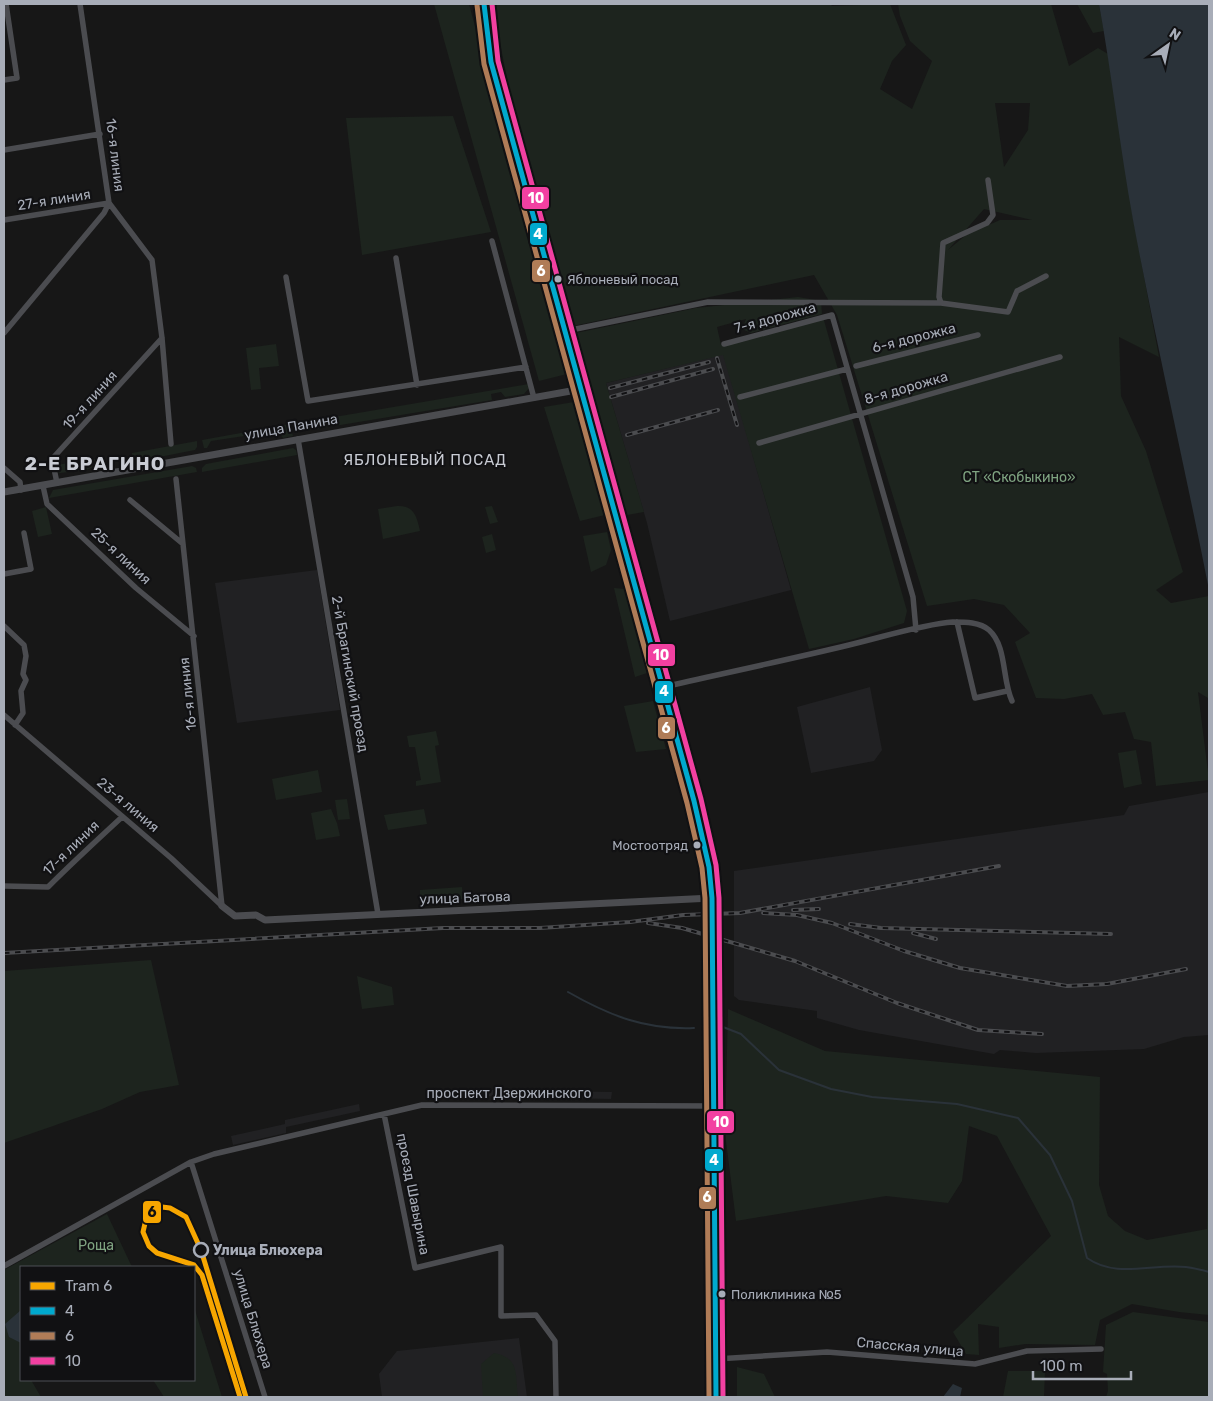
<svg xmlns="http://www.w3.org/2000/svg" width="1213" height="1401" font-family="Rubik,sans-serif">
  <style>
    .built { fill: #212123 }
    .green { fill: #1d241e; fill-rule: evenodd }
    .water { fill: #2a3239 }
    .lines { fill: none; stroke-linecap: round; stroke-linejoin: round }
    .stream { stroke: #2a3239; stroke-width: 2 }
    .minor { stroke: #4b4c50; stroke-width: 5.5 }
    .tertiary { stroke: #4b4c50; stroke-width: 7 }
    .primary { stroke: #4d4f52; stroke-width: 9 }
    .rail-casing { stroke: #4b4c4f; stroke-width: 4 }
    .rail { stroke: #111113; stroke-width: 2; stroke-dasharray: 5.5; stroke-linecap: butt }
    .bus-1-casing { stroke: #111113; stroke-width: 9 }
    .bus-2-casing { stroke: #111113; stroke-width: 9 }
    .bus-3-casing { stroke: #111113; stroke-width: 9 }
    .bus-1 { stroke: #00a9ce; stroke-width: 5 }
    .bus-2 { stroke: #b07c57; stroke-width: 5 }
    .bus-3 { stroke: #f240a1; stroke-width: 5 }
    .tram-1-casing { stroke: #111113; stroke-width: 9 }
    .tram-1 { stroke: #f7a600; stroke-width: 5 }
    .bus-dot { fill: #a8adb8; stroke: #111113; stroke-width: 2 }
    .stop-dot { fill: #111113; stroke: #a8adb8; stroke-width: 2.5 }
    .labels { text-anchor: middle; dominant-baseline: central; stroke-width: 4.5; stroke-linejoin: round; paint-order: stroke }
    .bus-label { font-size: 13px; fill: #a8adb8; stroke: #111113; text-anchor: start }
    .street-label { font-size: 14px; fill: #a8adb8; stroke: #111113 }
    .park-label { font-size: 14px; fill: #7fa381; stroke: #111113 }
    .stop-label { font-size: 14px; font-weight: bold; fill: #a8adb8; stroke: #111113; text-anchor: start }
    .neighbourhood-label { font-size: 15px; letter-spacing: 1px; fill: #c9ccd4; stroke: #111113 }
    .district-label { font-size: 19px; font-weight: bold; letter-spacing: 1px; fill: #c9ccd4; stroke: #111113 }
    .line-badge { stroke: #111113; stroke-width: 2 }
    .badge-label { font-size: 14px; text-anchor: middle; font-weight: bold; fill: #fff }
    .pale-badge-label { font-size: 14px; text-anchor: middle; font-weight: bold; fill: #111 }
  </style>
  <rect width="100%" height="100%" fill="#171717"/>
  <path class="built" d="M724,354L791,590L670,621L647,523L606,383Z
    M317,570L340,710L237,723L215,583Z
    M870,687L882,750L874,761L811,773L797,707Z
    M1209,792V1035L1184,1037L1144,1049L1036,1053L1000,1050L994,1054L859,1030L817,1018V1011L739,1000L734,996V871L1124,815L1129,806Z
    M434,1089L612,1092L611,1099L433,1095Z
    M359,1104L360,1111L286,1127V1133L233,1145L231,1136L285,1124V1120Z
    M519,1338L527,1397H382L379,1374L397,1351Z"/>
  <path class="green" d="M434,4H469L568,377L567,374L539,381Z
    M496,4H830L832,6L890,4L906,45L892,61L880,89L912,109L932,61L910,41L900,16L898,4H1051L1069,66L1098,48L1108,54L1133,217L1159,357L1119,337L1121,396L1146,451L1183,572L1156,590L1171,603L1209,596V705L1208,698L1198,692L1209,780L1156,786L1151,742L1134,739L1125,712L1103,715L1092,694L1064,699L1036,698L1015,642L1030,633L1004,605L974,599L927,606L837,315L814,275L573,326L511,98L498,33ZM995,103H1030L1028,130L1004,167ZM984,209L1032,220H1000L966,235L948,250Z
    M1077,4H1099L1104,31L1093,33Z
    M453,116L491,232L362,255L346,118Z
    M798,297L821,301L822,314L751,333L742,329L746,319L717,327L721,345L823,317L907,611L904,623L854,639L809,649L723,355L606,383L644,512L627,515L576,333L696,308Z
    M276,344L279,366L259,368L261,389L251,390L246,348Z
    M529,384L530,387L524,394L505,397L501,392L491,394L492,400L304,431L300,429L299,423Z
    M574,402L609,514L580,521L544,407Z
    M290,424L293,436L283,438L278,431L211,441L207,448H204L202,440Z
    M197,441V447L195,450L154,458L132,457V453Z
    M293,448L296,450L297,455L202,472V468L206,464Z
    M102,458L103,463L86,470L60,473L57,472L56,465Z
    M192,466L196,468L197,472L49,498L53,490Z
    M397,506C414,505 417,517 420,531L383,539L378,509Z
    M492,506L498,522L490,524L485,507Z
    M46,507L52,534L38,537L32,511Z
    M607,532L611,550L606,565L591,572L583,536Z
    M492,534L496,550L486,553L482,537Z
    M614,588L625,589L647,673L635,677Z
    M653,701L666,749L636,752L624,706Z
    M436,731L439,745L435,746L441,782L416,786V781L421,780L415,747H409L407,736Z
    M1136,750L1142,784L1124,788L1118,753Z
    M318,770L322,792L276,800L272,779Z
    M347,799L350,819L338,820L335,800Z
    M331,809L337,823L340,836L316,840L311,813Z
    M424,809L427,824L388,830L384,815Z
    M462,887L463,899L420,902V890Z
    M151,960L179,1085L140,1092L102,1109L4,1143V971Z
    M357,976L392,987L394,1005L362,1009Z
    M728,1009L825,1051L1100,1077L1099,1185L1108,1216L1125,1231L1147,1240L1207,1229L1209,1128V1315L1179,1312L1132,1304L1100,1320L1095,1345L1025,1344L999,1348V1327L978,1324L979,1355L966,1354L953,1332L1051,1236L997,1136L969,1126L962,1181L948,1203L886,1196L736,1221L725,1133Z
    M107,1214L132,1267H21V1380H31L41,1397H4V1270Z
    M194,1307L222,1397H164L153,1380H194Z
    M1133,1312L1209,1322V1397H1106L1108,1391L1107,1374L1103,1372L1106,1325Z
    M494,1353C520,1358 515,1374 518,1397H483L481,1364Z
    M737,1367L764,1374L775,1397H737Z
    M1008,1371H1045L1044,1397H1003Z"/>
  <path class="water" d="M1099,4H1209V590C1185,467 1156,344 1133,220C1120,148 1112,76 1099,4Z
    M21,1310V1343L9,1337L5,1324Z
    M953,1384L962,1388L960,1397H943Z"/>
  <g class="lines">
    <path class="stream" d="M568,992C610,1016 646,1030 694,1028
      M723,1027L741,1034L779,1070L831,1089L872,1097L957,1104L1018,1118L1050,1155L1072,1201L1087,1258C1117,1279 1152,1263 1186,1267C1194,1268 1202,1270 1209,1272"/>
    <path class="minor" d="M80,4L109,203L152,260L162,338L171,444
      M4,80L17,78L6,4
      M4,150L100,134
      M4,220L109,203
      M492,241L534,398
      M396,258L417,385
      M286,277L308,401L526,367
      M941,303L939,297L943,243L987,223L993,215L988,180
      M566,331L708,302L941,303L1008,312L1017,291L1046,276
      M4,333L104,213L109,203
      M724,344L832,315L913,597L916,630
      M856,366L978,335
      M740,397L847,369
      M298,439L378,914
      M759,443L1060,357
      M4,468L20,482L21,490
      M176,479L222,906
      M57,483L52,459L162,338
      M43,486L47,504L136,588L194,636
      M130,500L183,544
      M4,574L31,569L24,533
      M957,622L975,698L1007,691
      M4,626L24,645L26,656L23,674L26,680L21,691L23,713L15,725
      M663,687C725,673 787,660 849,645C879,638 923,624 953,622C965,622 980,622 989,630C1007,646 1002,680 1012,701
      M4,715L171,858L222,906
      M4,886L48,887C72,863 97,840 122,817
      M384,1114L415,1268L501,1247V1316L536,1315L555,1341L556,1397
      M191,1162L265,1397
      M4,1266L191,1162L214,1154L422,1105L715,1106
      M716,1359L827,1352L975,1364L1027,1351L1101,1349"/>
    <path class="tertiary" d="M4,492L582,389
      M222,906L235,916L256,915L265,920L712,898"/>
    <path class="primary" d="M484,4L491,62L501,100L694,801L709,867L712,898L716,1397"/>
    <g class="rail-casing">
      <path id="rail" d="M717,358L737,425
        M610,388L709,362
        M611,397L713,369
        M627,435L718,410
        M793,910L819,909
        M763,913L797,915L832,923L904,951L960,968L1067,986L1107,984L1186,969
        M648,923L682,928L795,961L897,1003L978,1030L1042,1034
        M850,924L881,928L1111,934
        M913,933L936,939
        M4,953L443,928H540L630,922L683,915L740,913L999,866"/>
    </g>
    <use href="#rail" class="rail"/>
    <g class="bus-1-casing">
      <path id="bus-1" d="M484,4L491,62L694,801L709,867L712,898L716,1397"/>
    </g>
    <g class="bus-2-casing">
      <path id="bus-2" d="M477,5L484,64L687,803L702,868L705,898L709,1397"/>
    </g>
    <g class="bus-3-casing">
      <path id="bus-3" d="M492,4L498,61L701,799L716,865L719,898L723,1397"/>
    </g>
    <use href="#bus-1" class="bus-1"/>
    <use href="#bus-2" class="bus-2"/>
    <use href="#bus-3" class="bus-3"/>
    <g class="tram-1-casing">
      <path id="tram-1" d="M240,1397L202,1275L194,1265L157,1253L149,1246L143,1232L146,1219L153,1211L162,1207L170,1208L186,1217L201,1250L246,1397"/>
    </g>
    <use href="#tram-1" class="tram-1"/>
  </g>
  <g class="bus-dot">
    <circle cx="558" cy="279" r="4.5"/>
    <circle cx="697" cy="845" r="4.5"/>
    <circle cx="722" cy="1294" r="4.5"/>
  </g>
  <circle class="stop-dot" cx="201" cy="1250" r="7"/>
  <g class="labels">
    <g class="bus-label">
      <text x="567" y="279">Яблоневый посад</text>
      <text x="688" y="845" text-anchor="end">Мостоотряд</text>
      <text x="731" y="1294">Поликлиника №5</text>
    </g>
    <g class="street-label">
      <text transform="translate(115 155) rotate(83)">16-я линия</text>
      <text transform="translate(54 200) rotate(-9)">27-я линия</text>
      <text transform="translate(775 318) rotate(-15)">7-я дорожка</text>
      <text transform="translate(914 338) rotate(-14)">6-я дорожка</text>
      <text transform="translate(906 388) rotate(-16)">8-я дорожка</text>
      <text transform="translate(90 400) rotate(-48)">19-я линия</text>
      <text transform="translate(291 427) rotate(-10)">улица Панина</text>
      <text transform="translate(121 556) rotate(43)">25-я линия</text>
      <text transform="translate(350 674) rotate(80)">2-й Брагинский проезд</text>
      <text transform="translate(188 694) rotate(-96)">16-я линия</text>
      <text transform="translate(128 805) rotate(40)">23-я линия</text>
      <text transform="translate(71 848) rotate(-44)">17-я линия</text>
      <text transform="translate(465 898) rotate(-2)">улица Батова</text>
      <text x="509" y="1093">проспект Дзержинского</text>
      <text transform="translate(413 1194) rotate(79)">проезд Шавырина</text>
      <text transform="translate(253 1319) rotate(73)">улица Блюхера</text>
      <text transform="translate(910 1347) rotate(5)">Спасская улица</text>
    </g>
    <g class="park-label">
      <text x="1019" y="477">СТ «Скобыкино»</text>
      <text x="96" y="1245">Роща</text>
    </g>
    <g class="stop-label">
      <text x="213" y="1250">Улица Блюхера</text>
    </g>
    <g class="neighbourhood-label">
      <text x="425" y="460">ЯБЛОНЕВЫЙ ПОСАД</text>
    </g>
    <g class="district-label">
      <text x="95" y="463">2-Е БРАГИНО</text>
    </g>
  </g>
  <g class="line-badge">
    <rect x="521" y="186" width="29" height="24" rx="5" fill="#f240a1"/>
    <rect x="529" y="222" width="19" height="24" rx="5" fill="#00a9ce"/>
    <rect x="531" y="259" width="20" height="24" rx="5" fill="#b07c57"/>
    <rect x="647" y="643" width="29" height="24" rx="5" fill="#f240a1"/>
    <rect x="654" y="680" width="20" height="24" rx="5" fill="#00a9ce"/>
    <rect x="657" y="716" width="19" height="24" rx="5" fill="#b07c57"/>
    <rect x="706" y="1110" width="29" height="24" rx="5" fill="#f240a1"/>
    <rect x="704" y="1148" width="20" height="24" rx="5" fill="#00a9ce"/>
    <rect x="698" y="1186" width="19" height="24" rx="5" fill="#b07c57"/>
    <rect x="142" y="1200" width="20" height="24" rx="5" fill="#f7a600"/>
  </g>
  <g class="badge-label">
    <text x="536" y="203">10</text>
    <text x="538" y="239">4</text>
    <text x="541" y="276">6</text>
    <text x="661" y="660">10</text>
    <text x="664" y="696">4</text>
    <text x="666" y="733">6</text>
    <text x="721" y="1127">10</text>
    <text x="714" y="1165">4</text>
    <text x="707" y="1202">6</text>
  </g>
  <g class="pale-badge-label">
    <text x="152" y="1217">6</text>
  </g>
  <rect width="1213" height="1401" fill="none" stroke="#a8adb8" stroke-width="10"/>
  <rect x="20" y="1266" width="175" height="115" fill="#111113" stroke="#4d4f55"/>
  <rect x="30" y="1282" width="25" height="8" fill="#f7a600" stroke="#4d4f55"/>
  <text x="65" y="1291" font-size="15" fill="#a8adb8">Tram 6</text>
  <rect x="30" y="1307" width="25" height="8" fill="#00a9ce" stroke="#4d4f55"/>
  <text x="65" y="1316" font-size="15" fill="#a8adb8">4</text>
  <rect x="30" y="1332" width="25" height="8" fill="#b07c57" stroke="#4d4f55"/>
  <text x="65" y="1341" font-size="15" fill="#a8adb8">6</text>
  <rect x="30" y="1357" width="25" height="8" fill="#f240a1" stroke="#4d4f55"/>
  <text x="65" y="1366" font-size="15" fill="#a8adb8">10</text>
  <g transform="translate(1168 45) rotate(33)" stroke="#111113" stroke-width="4" paint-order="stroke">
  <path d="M0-4L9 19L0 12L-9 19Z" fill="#a8adb8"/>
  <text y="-8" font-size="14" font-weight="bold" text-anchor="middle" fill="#a8adb8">N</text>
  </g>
  <path d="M1033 1371v8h98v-8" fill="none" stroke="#a8adb8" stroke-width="2.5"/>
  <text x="1040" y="1371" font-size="15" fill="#a8adb8" stroke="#111113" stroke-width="4" paint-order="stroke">100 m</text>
</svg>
